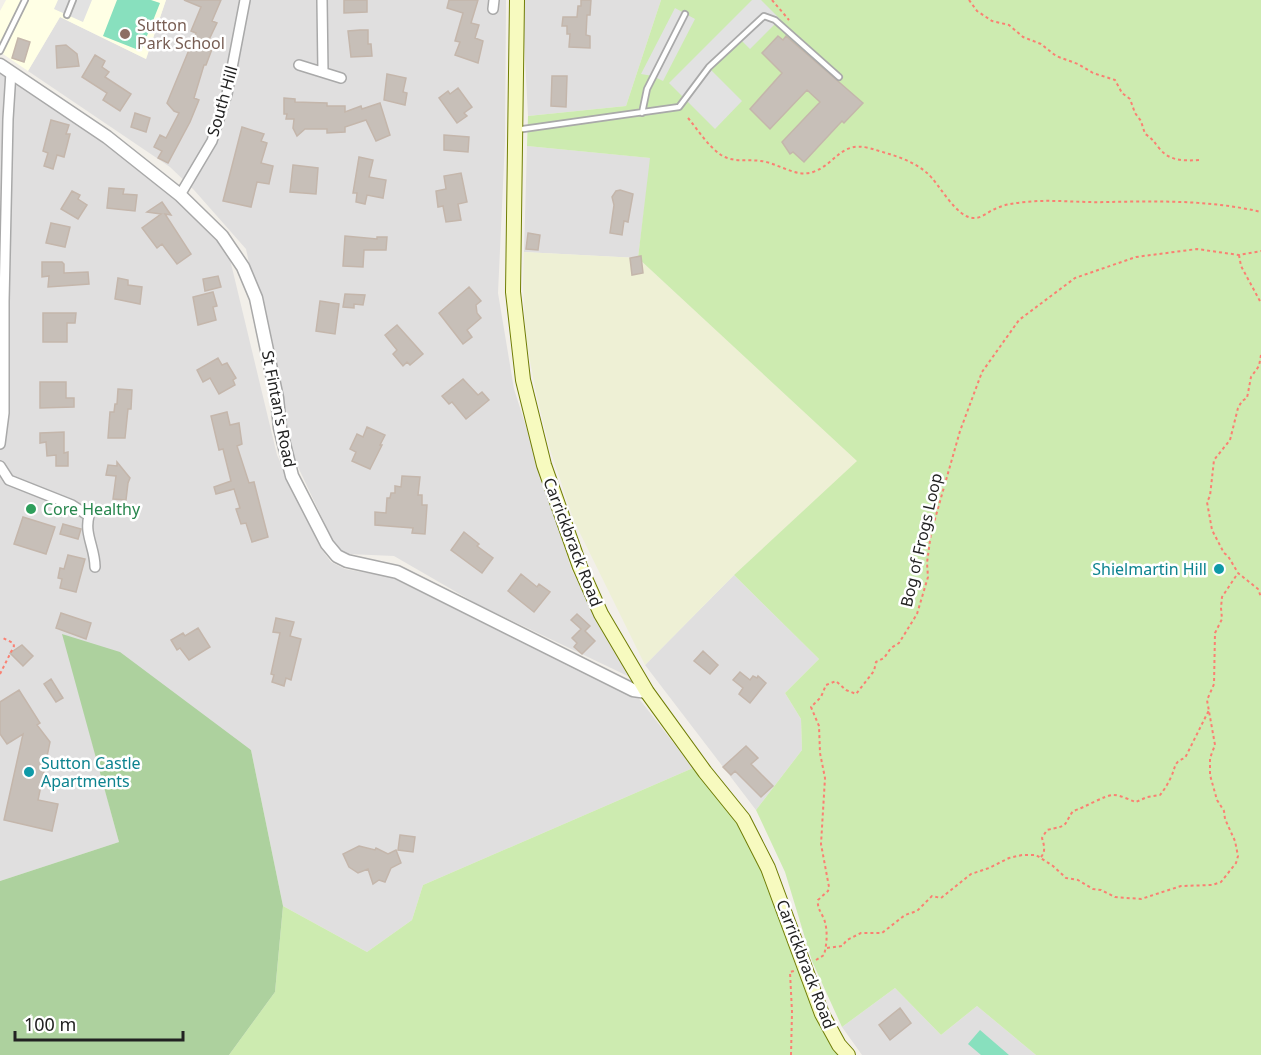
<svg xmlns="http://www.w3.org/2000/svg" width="1261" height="1055" font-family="'Noto Sans',sans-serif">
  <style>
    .residential { fill: #e0dfdf }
    .education { fill: #ffffe5 }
    .farmland { fill: #eef0d5 }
    .grass { fill: #cdebb0 }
    .forest { fill: #add19e }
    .pitch { fill: #88e0be }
    .parking { fill: #e2e2e2 }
    .building { fill: #c7bfb8; stroke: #c4b6ab; stroke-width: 1.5 }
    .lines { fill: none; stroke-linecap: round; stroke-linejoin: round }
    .service-casing { stroke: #a9a9a9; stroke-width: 8 }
    .minor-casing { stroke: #a9a9a9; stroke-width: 12 }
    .tertiary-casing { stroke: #a9a9a9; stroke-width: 15 }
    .secondary-casing { stroke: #707d05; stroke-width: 16 }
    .path { stroke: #fa8072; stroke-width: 2; stroke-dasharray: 3 3; stroke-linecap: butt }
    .service { stroke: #fff; stroke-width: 4.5 }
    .minor { stroke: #fff; stroke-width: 9 }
    .tertiary { stroke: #fff; stroke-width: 12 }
    .secondary { stroke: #f7fabf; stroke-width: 14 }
    .education-dot { fill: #8d6e63; stroke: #fff; stroke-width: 2 }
    .leisure-dot { fill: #2e9e5b; stroke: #fff; stroke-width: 2 }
    .culture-dot { fill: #0f9aa8; stroke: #fff; stroke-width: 2 }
    .labels { text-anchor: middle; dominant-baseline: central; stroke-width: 5; stroke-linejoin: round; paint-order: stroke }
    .education-label { font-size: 16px; fill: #785e54; stroke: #fff; text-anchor: start }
    .street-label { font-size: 16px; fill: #222; stroke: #fff }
    .leisure-label { font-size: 16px; fill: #27864d; stroke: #fff; text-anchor: start }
    .culture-label { font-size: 16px; fill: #0d838f; stroke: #fff; text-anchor: end }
  </style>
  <rect width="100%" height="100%" fill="#f2efe9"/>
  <path class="residential" d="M166,0H506L505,141L498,293L514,389L572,571L634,679L477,604L394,556L348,554L340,550L332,539L290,450L246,249L194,190L170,167L28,71L60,17L146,59Z
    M522,0H661L626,106L528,116Z
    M0,67L175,192L228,251L277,455L320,547L331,562L345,569L390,577L637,696L693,768L423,885L412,920L367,952L283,906L251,750L63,634L119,842L0,881Z
    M527,146L651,158L638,258L524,252Z
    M734,575L819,659L785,693L801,719L802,750L756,810L645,665Z
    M895,988L941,1035L977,1006L1036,1055H862L842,1027Z"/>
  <path class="education" d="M6,0H166L146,59L60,17L28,71L0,52V11Z"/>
  <path class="farmland" d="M524,252L638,258L858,461L734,575L645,665L574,521L550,449L537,397L526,340L523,285Z"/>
  <path class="grass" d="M661,0H1261V1055H1036L977,1006L941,1035L895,988L842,1027L812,961L785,872L756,810L802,750L801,719L785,693L819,659L734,575L857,461L638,258L650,158L527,146L528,116L626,106Z
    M693,768L737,817L764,877L795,964L839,1055H229L275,992L283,906L367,952L412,920L423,885Z"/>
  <path class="forest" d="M62,634L120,652L251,750L283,906L275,992L229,1055H0V881L119,842Z"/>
  <path class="pitch" d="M117,0H151L160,3L141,51L103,36Z
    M980,1030L1009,1055H981L968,1044Z"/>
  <path class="parking" d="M58,0H92L83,22L54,9Z
    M752,0H761L780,19L750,49L740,39L710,69L742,101L715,129L669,83Z
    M675,8L695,19L663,81L653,76L641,74Z"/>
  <path class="building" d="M184,0H221L212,21L217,23L206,46L212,49L206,65H204L194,98L199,100L190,122L168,163L158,158L162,151L154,147L160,135L166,138L179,113L174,111L167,103L196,33L191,31L201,7Z
    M344,0H367V12L344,13Z
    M449,0H478L471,23L479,25L475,38L483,41L478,63L455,55L460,42L455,41L463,13L447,8Z
    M581,0H591L590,15H587L586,35L590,36V48L569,47L570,34H567V26H562L563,17H577L578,6H581Z
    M360,30H368V44H371L372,56L351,57L348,31Z
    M778,36L783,40L786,36L863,103L844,123L842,121L804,162L793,152L790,154L782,142L820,102L807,90L770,129L750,109L782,73L762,53Z
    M18,38L30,42L24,62L12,58Z
    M66,45L77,54L79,66L57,68L56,46Z
    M95,55L105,61L102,67L109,72L105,77L131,94L120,111L103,100L107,93L82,77Z
    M387,74L406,78L403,92L407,93L405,105L384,100Z
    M552,76H567L566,107L551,106Z
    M458,88L472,107L464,113L467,116L457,123L439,98L448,91L450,94Z
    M284,98L295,99V102L327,103V106H345V112L361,106L362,109L380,103L390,135L376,141L366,120L345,127V132L327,133V129H305L297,136L293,128L294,119H286L287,114H284Z
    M135,113L150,118L146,132L131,127Z
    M51,120L69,125L66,134H70L64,157L57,155L53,169L44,166L48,153L43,151Z
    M242,127L264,134L261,141L267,143L261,163L273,166L269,184L257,182L251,207L223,201Z
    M444,135L469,137L468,152L444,150Z
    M359,157L373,160L369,177L386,180L383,198L367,195L365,204L356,202L357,193H353Z
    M293,165L318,168L316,194L290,192Z
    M461,173L467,202L458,204L461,220L446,222L443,206L438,207L436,191L446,189L444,176Z
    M109,188L124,189L123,194L137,195L135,211L107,208Z
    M620,190L633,194L628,222L624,221L622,235L610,233L614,205L612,197L616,191Z
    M72,191L80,195L78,199L87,205L78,219L61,209Z
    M162,202L171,215L165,214L191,254L177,264L162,244L157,248L142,228L161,214L147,212Z
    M51,223L70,227L65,247L46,243Z
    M528,233L540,235L538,250L526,249Z
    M345,236L377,239V237H387L386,250H364L363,267L343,266Z
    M641,256L643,273L632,275L630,258Z
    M42,262H62L64,264V273L88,272L89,284L48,287L49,276L42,277Z
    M218,276L221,287L205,291L203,279Z
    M118,278L128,280V285L142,287L140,304L115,299Z
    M469,287L481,301L476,305L477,313L481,318L467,330L472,337L463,344L439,313Z
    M213,292L217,306L213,307L216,320L198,325L193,297Z
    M345,294L365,295L363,305L354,304V308L343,307Z
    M320,301L339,304L335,334L316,331Z
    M43,313H76L75,323H67V342H43Z
    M397,325L423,354L410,365L407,362L403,366L393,354L397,350L385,335Z
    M218,358L222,365L227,363L236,378L233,380L235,385L219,394L210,378L203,382L197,370Z
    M463,379L478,395L482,392L489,400L466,419L452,402L449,404L442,396Z
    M40,382H66V398H74V407L40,408Z
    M118,389L132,390L131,409H128L125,438H108L110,412H114L115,404H117Z
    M227,412L230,425L239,423L242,444L237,446L249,483L254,482L268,537L252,542L246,523L241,524L236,509L240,508L234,489L216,494L214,487L231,481L223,449L219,450L211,416Z
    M367,427L385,435L380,445H382L370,469L352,461L356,452L350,449L357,434L363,437Z
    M64,432V453L68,452V466H56V455L47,456L46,442L40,443V433Z
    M117,462L130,478L128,483L126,500L113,499L116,476L106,475L108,465L117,466Z
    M402,476L420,477L418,495H422V505H427L425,534L412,533L413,528L375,525V512L386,513L387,498H390L391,493H395V486L401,487Z
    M23,517L55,527L46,554L14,544Z
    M63,524L81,529L78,539L60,534Z
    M464,532L479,544L477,546L493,558L482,573L451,550Z
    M68,555L85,559L76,592L60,588L62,579L58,578L60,568L64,569Z
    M521,574L537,587L539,584L550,592L534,612L508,591Z
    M61,613L91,623L86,639L56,628Z
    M577,614L590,626L585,631L595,641L582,654L574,647L577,643L572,638L581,629L571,620Z
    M276,618L294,622L290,636L301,639L291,680L286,678L284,686L272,682L274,675L271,674L280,633L273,632Z
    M198,628L210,647L189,660L180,648L177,650L171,640L183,633L185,636Z
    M22,645L33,656L23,666L10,653Z
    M703,651L718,665L710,674L694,661Z
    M740,672L750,680L753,676L757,678L758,676L766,683L750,703L739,694L743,688L733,680Z
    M51,679L63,698L56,702L44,684Z
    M19,690L40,723L37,725L50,742L38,800L58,804L52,831L4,820L23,734L7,744L0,734V702Z
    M746,746L758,758L751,764L773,786L761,797L735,771L731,775L723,767Z
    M400,835L415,837L413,852L398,850Z
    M359,846L375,850L376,848L388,854L396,850L401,863L391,868L385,882L379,880L373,884L368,869L358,873L349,867L343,854Z
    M900,1008L911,1023L890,1040L879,1025Z"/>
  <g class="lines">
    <g class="service-casing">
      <path id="service" d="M67,15L73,0
        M0,51L25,0
        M642,113L647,89L685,14
        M516,130L679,107L709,67L764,16L775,20L839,77"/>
    </g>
    <g class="minor-casing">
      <path id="minor" d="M322,0L323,72
        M493,9L494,0
        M299,65L341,78
        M180,195L212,141L227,94L245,0
        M0,444L4,413V301L8,119L11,72
        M0,466L9,480L72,505L89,516C84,534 95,548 95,567"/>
    </g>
    <g class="tertiary-casing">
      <path id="tertiary" d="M0,65L107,137L180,195L222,236L243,267L256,298L277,398L280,428L292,476L327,544L337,556L347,561L397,572L633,690L647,692"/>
    </g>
    <g class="secondary-casing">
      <path id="secondary" d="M517,0L513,292L523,380L544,465L580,567L601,614L647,692L705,772L743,819L768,868L822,1014L839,1045L848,1055"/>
    </g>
    <path class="path" d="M772,0L789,20
      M969,0L977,11L992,21L1009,25L1023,37L1041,44L1056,56L1078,64L1093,73L1115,80L1122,93L1130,99L1135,113L1141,121L1145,134C1152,138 1154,142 1159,148C1169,161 1183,161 1199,160
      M688,118C698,130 708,146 721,155C734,163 747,159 761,161C778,163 796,178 813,172C836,164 840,141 869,148C889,154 911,159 927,173C940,184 956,219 975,218C982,218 989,211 995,209C1005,204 1015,203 1026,202C1053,199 1080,203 1108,202C1158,201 1211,200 1261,212
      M1239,255L1241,266L1261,303
      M1261,355L1259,366L1251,377L1247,398L1242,401L1238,408L1230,440L1214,460L1210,496L1207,502L1212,530L1224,553L1228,556L1238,573L1258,589L1261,597
      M0,674L14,646L13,643L3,638
      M1041,857C1046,851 1044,845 1042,838L1047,830C1069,825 1062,828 1073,811C1084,808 1105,795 1113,795C1121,795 1129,800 1136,802L1147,797L1160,795C1164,790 1168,784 1171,777C1176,767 1173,762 1185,758L1209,710
      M827,948L842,946L847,940L861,933H882L905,915L917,911L932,896L941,898L971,874L989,868L1009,858L1022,855H1036L1053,866L1066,878L1078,880L1093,889L1101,890L1115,897L1141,899L1181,886L1212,885L1221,882L1236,863L1238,856L1235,841L1225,819L1224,811L1217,800L1210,775V758L1215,745L1207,700L1214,684L1215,633L1222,619L1221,608L1222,597L1238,573
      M816,960L824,955C827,944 828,930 824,919C821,912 817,908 818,900L828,891L829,887L821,844L825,778L820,753L819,726L811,707L821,697L826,685L836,681L846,690L856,694L874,671L876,662L884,658L891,648L899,643L917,614L928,577L927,563L931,533L960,431L982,372L1019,320L1075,278L1136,257L1197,249L1239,255L1261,251
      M791,1055L792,1012L790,972L794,971"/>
    <use href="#service" class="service"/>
    <use href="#minor" class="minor"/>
    <use href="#tertiary" class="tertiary"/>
    <use href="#secondary" class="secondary"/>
  </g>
  <circle class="education-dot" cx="125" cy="34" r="6"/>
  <circle class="leisure-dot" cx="31" cy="509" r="6"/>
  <g class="culture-dot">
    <circle cx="1219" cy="569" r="6"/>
    <circle cx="29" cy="772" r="6"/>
  </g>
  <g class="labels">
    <g class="education-label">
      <text x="137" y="25">Sutton<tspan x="137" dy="18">Park School</tspan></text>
    </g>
    <g class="street-label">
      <text transform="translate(222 101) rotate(-74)">South Hill</text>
      <text transform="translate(279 409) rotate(79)">St Fintan's Road</text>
      <text transform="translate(921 540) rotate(-77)">Bog of Frogs Loop</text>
      <text transform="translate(573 542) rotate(69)">Carrickbrack Road</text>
      <text transform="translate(806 964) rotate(69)">Carrickbrack Road</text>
    </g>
    <g class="leisure-label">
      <text x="43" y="509">Core Healthy</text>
    </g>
    <g class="culture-label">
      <text x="1207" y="569">Shielmartin Hill</text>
      <text x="41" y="763" text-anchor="start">Sutton Castle<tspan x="41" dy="18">Apartments</tspan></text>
    </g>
  </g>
  <path d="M15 1031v9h168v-9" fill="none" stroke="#222222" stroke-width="3"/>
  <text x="24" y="1031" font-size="18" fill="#222222" stroke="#ffffff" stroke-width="4.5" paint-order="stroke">100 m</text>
</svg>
